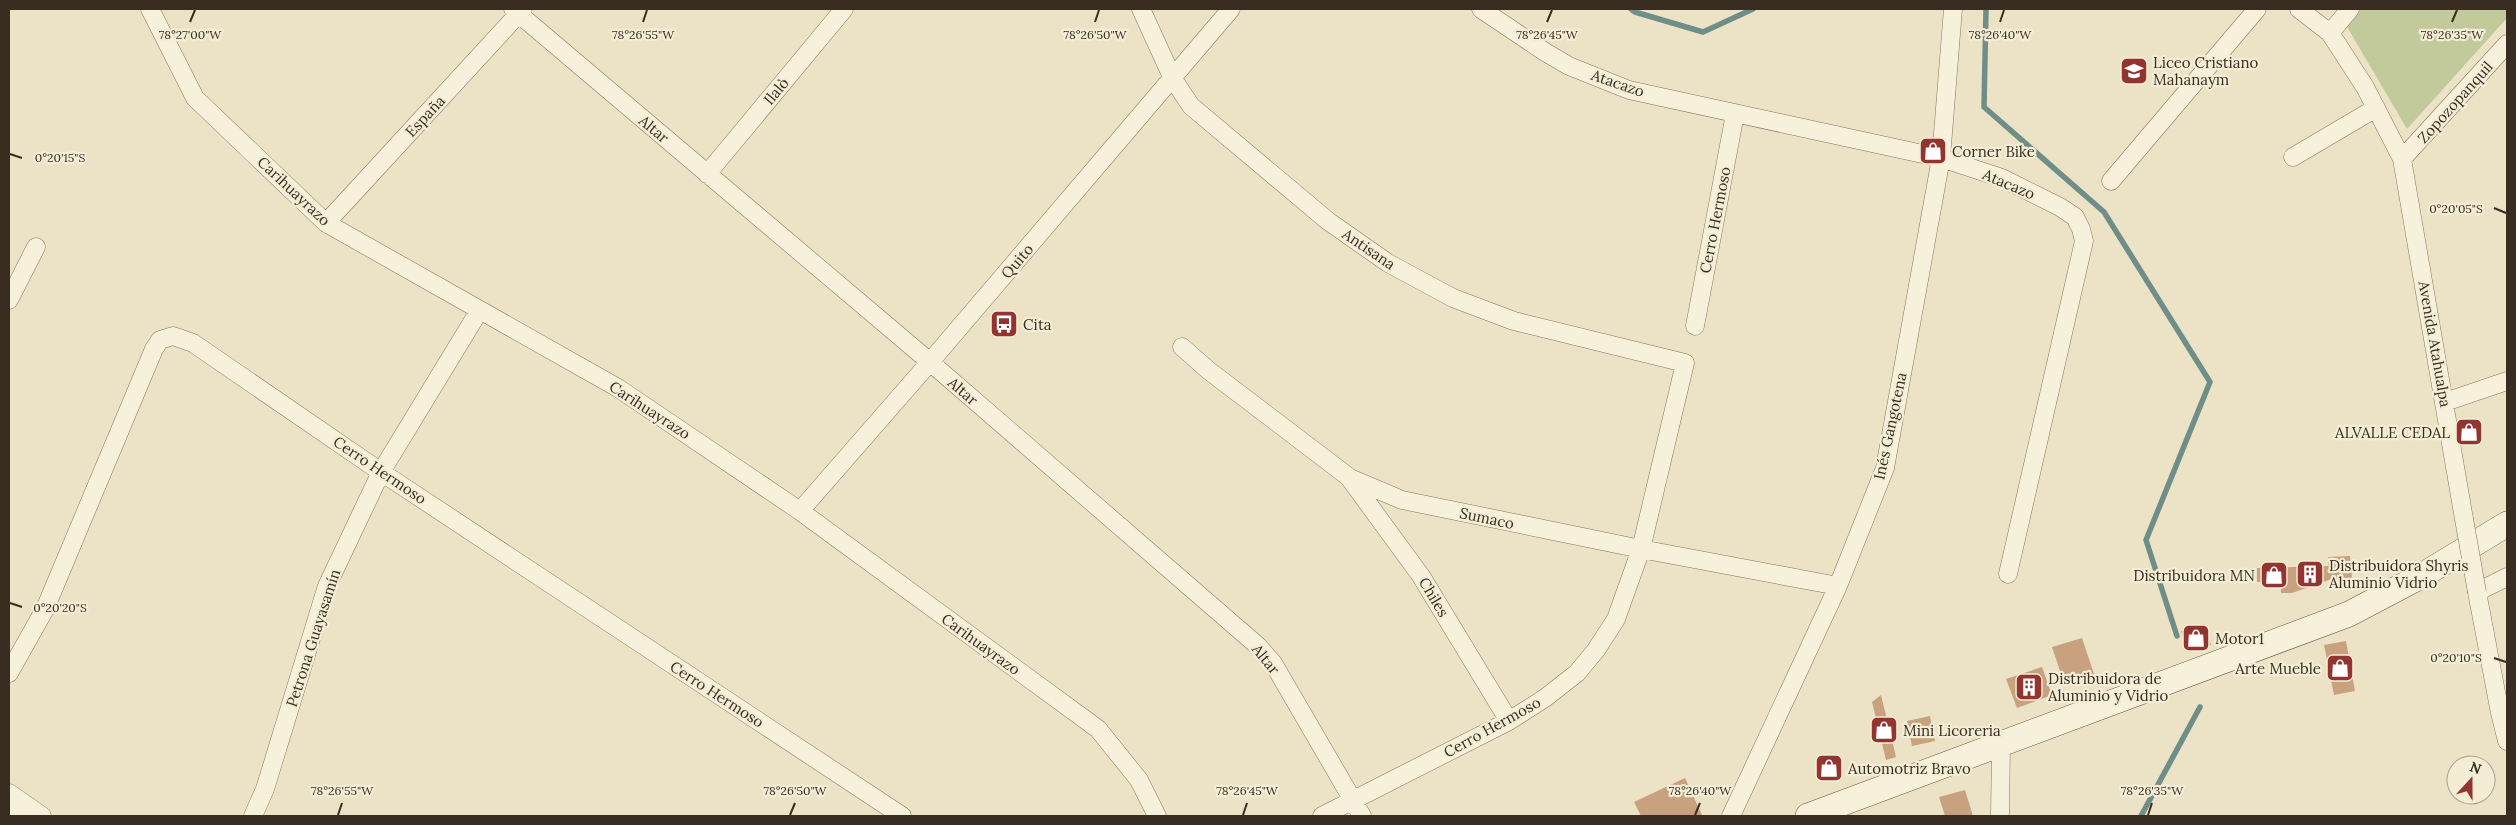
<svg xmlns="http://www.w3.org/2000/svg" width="2516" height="825" font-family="Lora,serif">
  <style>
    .green { fill: #c2ca9b }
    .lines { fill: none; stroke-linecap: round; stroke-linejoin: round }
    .stream { stroke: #6f8e88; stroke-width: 5.5 }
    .building { fill: #c8a17f }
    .minor-casing { stroke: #87755d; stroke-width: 19 }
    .secondary-casing { stroke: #695740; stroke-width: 26 }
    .minor { stroke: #f7f0da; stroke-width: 18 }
    .secondary { stroke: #f7f0da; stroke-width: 25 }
    .minor-bridge-casing { stroke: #87755d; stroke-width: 19; stroke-linecap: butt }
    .minor-bridge { stroke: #f7f0da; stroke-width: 18 }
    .ticks { fill: none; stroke: #382d20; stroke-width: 2 }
    .labels { text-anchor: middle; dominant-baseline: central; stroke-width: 4.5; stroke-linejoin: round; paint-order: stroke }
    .poi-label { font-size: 15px; fill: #382d20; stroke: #f4edd6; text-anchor: start }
    .street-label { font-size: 15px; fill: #382d20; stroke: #f4edd6 }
    .ticks-label { font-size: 12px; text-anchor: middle; fill: #382d20; stroke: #f4edd6; stroke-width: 4.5; stroke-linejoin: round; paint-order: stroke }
  </style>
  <rect width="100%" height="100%" fill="#ece3c7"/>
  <path class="green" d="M2359,9H2507V18L2407,129L2346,25Z"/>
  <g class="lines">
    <path class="stream" d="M1631,9L1635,12L1703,32L1753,9
      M1986,9L1984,107L2104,212L2210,382L2146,540L2177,636
      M2141,816L2200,707"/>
  </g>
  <path class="building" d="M2350,556L2352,579L2329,580L2292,593H2281V582H2257V568L2328,566V557Z
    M2204,624L2211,645L2188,652L2181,631Z
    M2082,638L2094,674L2064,683L2052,647Z
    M2346,641L2355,691L2334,695L2324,645Z
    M2042,667L2052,695L2017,708L2006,679Z
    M1881,695L1896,757L1886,760L1872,702Z
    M1930,716L1935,741L1912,746L1907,721Z
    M1832,759L1836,777L1826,779L1822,760Z
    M1685,778L1702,815L1641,816L1634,802Z
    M1965,790L1973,816H1945L1939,797Z"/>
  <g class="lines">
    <g class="minor-casing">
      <path id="minor" d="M150,9L195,98L326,223L618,388L800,511L1098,729L1139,780L1157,816
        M513,9L930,362L1258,646L1273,663L1362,816
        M1141,9L1173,79L1191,106L1328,221L1388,263L1453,298L1514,321L1685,363L1641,549L1616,619L1596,650L1577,673L1545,698L1509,721L1322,816
        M1481,9L1545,52L1569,66L1629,90L1941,158L2002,178L2060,207L2075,217L2081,229L2084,241L2008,574
        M2299,9L2330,33L2365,87L2402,159L2464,519
        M2330,33L2350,9
        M2293,157L2376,108
        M2402,159L2507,44
        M707,174L844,9
        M2111,181L2257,9
        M326,223L523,9
        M9,300L36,247
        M1695,326L1735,114
        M1182,347L1208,370L1350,478L1402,500L1641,549L1838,586
        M2445,402L2507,381
        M1350,479L1421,576L1509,721
        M800,511L930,362L1231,9
        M2507,577L2477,592L2500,713L2507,741
        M9,673L45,609L154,349L160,340L173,336L193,343L381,472L902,816
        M9,793L42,816
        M15,816L21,802
        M253,816L265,789L327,586L381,472L479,311
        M1731,816L1838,586L1885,468L1941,158L1953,9
        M2000,816L2001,744"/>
    </g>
    <g class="secondary-casing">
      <path id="secondary" d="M1808,816L2349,614L2423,575L2507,524"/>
    </g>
    <use href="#minor" class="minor"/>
    <use href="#secondary" class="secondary"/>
    <g class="minor-bridge-casing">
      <path id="minor-bridge" d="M2464,519L2477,592"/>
    </g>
    <use href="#minor-bridge" class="minor-bridge"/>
  </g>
  <path class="ticks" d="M190,22L195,10M643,22L647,10M1095,22L1099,10M1547,22L1552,10M2000,22L2004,10M2452,22L2457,10M10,154L22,158M2494,208L2506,213M10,603L22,607M2494,658L2506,662M338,815L342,803M790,815L795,803M1243,815L1247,803M1695,815L1700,803M2148,815L2152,803"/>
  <defs>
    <g id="school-square" transform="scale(1.4375)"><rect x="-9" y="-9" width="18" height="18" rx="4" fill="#933430" stroke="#f4edd6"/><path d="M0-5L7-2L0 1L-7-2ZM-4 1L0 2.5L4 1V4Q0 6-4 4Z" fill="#fff"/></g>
    <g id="shop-square" transform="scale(1.4375)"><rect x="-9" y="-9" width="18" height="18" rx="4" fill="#933430" stroke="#f4edd6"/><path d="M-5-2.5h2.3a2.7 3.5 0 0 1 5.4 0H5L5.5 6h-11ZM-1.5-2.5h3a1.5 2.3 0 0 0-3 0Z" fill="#fff"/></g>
    <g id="bus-square" transform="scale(1.4375)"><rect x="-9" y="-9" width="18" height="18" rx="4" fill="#933430" stroke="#f4edd6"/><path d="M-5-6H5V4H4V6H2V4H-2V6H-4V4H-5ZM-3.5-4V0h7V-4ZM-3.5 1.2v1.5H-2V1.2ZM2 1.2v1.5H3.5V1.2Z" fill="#fff"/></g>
    <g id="building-square" transform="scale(1.4375)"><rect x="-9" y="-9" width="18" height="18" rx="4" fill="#933430" stroke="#f4edd6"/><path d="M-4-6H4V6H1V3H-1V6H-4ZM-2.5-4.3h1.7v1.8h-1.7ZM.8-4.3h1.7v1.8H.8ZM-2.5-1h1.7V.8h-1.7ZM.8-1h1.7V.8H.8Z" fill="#fff"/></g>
  </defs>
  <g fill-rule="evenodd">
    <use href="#school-square" x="2134" y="71"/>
    <use href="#shop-square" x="1933" y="151"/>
    <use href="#bus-square" x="1004" y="324"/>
    <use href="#shop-square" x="2469" y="432"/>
    <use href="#building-square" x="2310" y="574"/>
    <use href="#shop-square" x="2274" y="575"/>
    <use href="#shop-square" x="2196" y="638"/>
    <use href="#shop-square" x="2340" y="668"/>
    <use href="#building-square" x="2029" y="687"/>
    <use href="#shop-square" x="1884" y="730"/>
    <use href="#shop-square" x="1829" y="768"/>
  </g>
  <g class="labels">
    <g class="poi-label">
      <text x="2153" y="62">Liceo Cristiano<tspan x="2153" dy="17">Mahanaym</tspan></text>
      <text x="1952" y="151">Corner Bike</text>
      <text x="1023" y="324">Cita</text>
      <text x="2450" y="432" text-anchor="end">ALVALLE CEDAL</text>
      <text x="2329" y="565">Distribuidora Shyris<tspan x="2329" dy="17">Aluminio Vidrio</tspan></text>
      <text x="2255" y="575" text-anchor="end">Distribuidora MN</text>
      <text x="2215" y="638">Motor1</text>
      <text x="2321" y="668" text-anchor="end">Arte Mueble</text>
      <text x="2048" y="678">Distribuidora de<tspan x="2048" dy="17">Aluminio y Vidrio</tspan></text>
      <text x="1903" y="730">Mini Licoreria</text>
      <text x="1848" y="768">Automotriz Bravo</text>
    </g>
    <g class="street-label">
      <text transform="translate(1618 83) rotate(19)">Atacazo</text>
      <text transform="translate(776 91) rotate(-50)">Ilalò</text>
      <text transform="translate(2455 102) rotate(-48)">Zopozopanquil</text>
      <text transform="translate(425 116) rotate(-47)">España</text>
      <text transform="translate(654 129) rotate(40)">Altar</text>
      <text transform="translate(2009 184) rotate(23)">Atacazo</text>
      <text transform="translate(294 191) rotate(43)">Carihuayrazo</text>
      <text transform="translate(1715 220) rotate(-79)">Cerro Hermoso</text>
      <text transform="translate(1369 249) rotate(34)">Antisana</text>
      <text transform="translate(1017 261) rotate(-49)">Quito</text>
      <text transform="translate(2435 344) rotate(80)">Avenida Atahualpa</text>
      <text transform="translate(963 391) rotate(41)">Altar</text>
      <text transform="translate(650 410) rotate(33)">Carihuayrazo</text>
      <text transform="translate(1890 426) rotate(-78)">Inés Gangotena</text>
      <text transform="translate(380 470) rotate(34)">Cerro Hermoso</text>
      <text transform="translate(1487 518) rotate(12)">Sumaco</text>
      <text transform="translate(1434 597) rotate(59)">Chiles</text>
      <text transform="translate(313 638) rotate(-72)">Petrona Guayasamín</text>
      <text transform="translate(981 644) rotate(36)">Carihuayrazo</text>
      <text transform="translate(1266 659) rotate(51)">Altar</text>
      <text transform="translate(717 694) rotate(33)">Cerro Hermoso</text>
      <text transform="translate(1492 727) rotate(-29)">Cerro Hermoso</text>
    </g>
  </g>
  <g class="ticks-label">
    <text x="190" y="39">78°27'00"W</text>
    <text x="2452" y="39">78°26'35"W</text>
    <text x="643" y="39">78°26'55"W</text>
    <text x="1095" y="39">78°26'50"W</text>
    <text x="1547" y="39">78°26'45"W</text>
    <text x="2000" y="39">78°26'40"W</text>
    <text x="60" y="162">0°20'15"S</text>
    <text x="2456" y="213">0°20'05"S</text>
    <text x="60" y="612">0°20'20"S</text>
    <text x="2456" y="662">0°20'10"S</text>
    <text x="342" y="795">78°26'55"W</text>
    <text x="795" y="795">78°26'50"W</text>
    <text x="1247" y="795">78°26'45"W</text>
    <text x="1700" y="795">78°26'40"W</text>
    <text x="2152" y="795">78°26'35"W</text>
  </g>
  <rect width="2516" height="825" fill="none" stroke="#382d20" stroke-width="20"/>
  <g transform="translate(2471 780) rotate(21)"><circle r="24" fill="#f4edd6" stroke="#a9a08d"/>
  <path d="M0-4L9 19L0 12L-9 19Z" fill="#933430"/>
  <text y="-8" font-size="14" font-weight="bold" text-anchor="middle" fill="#382d20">N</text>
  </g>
</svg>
